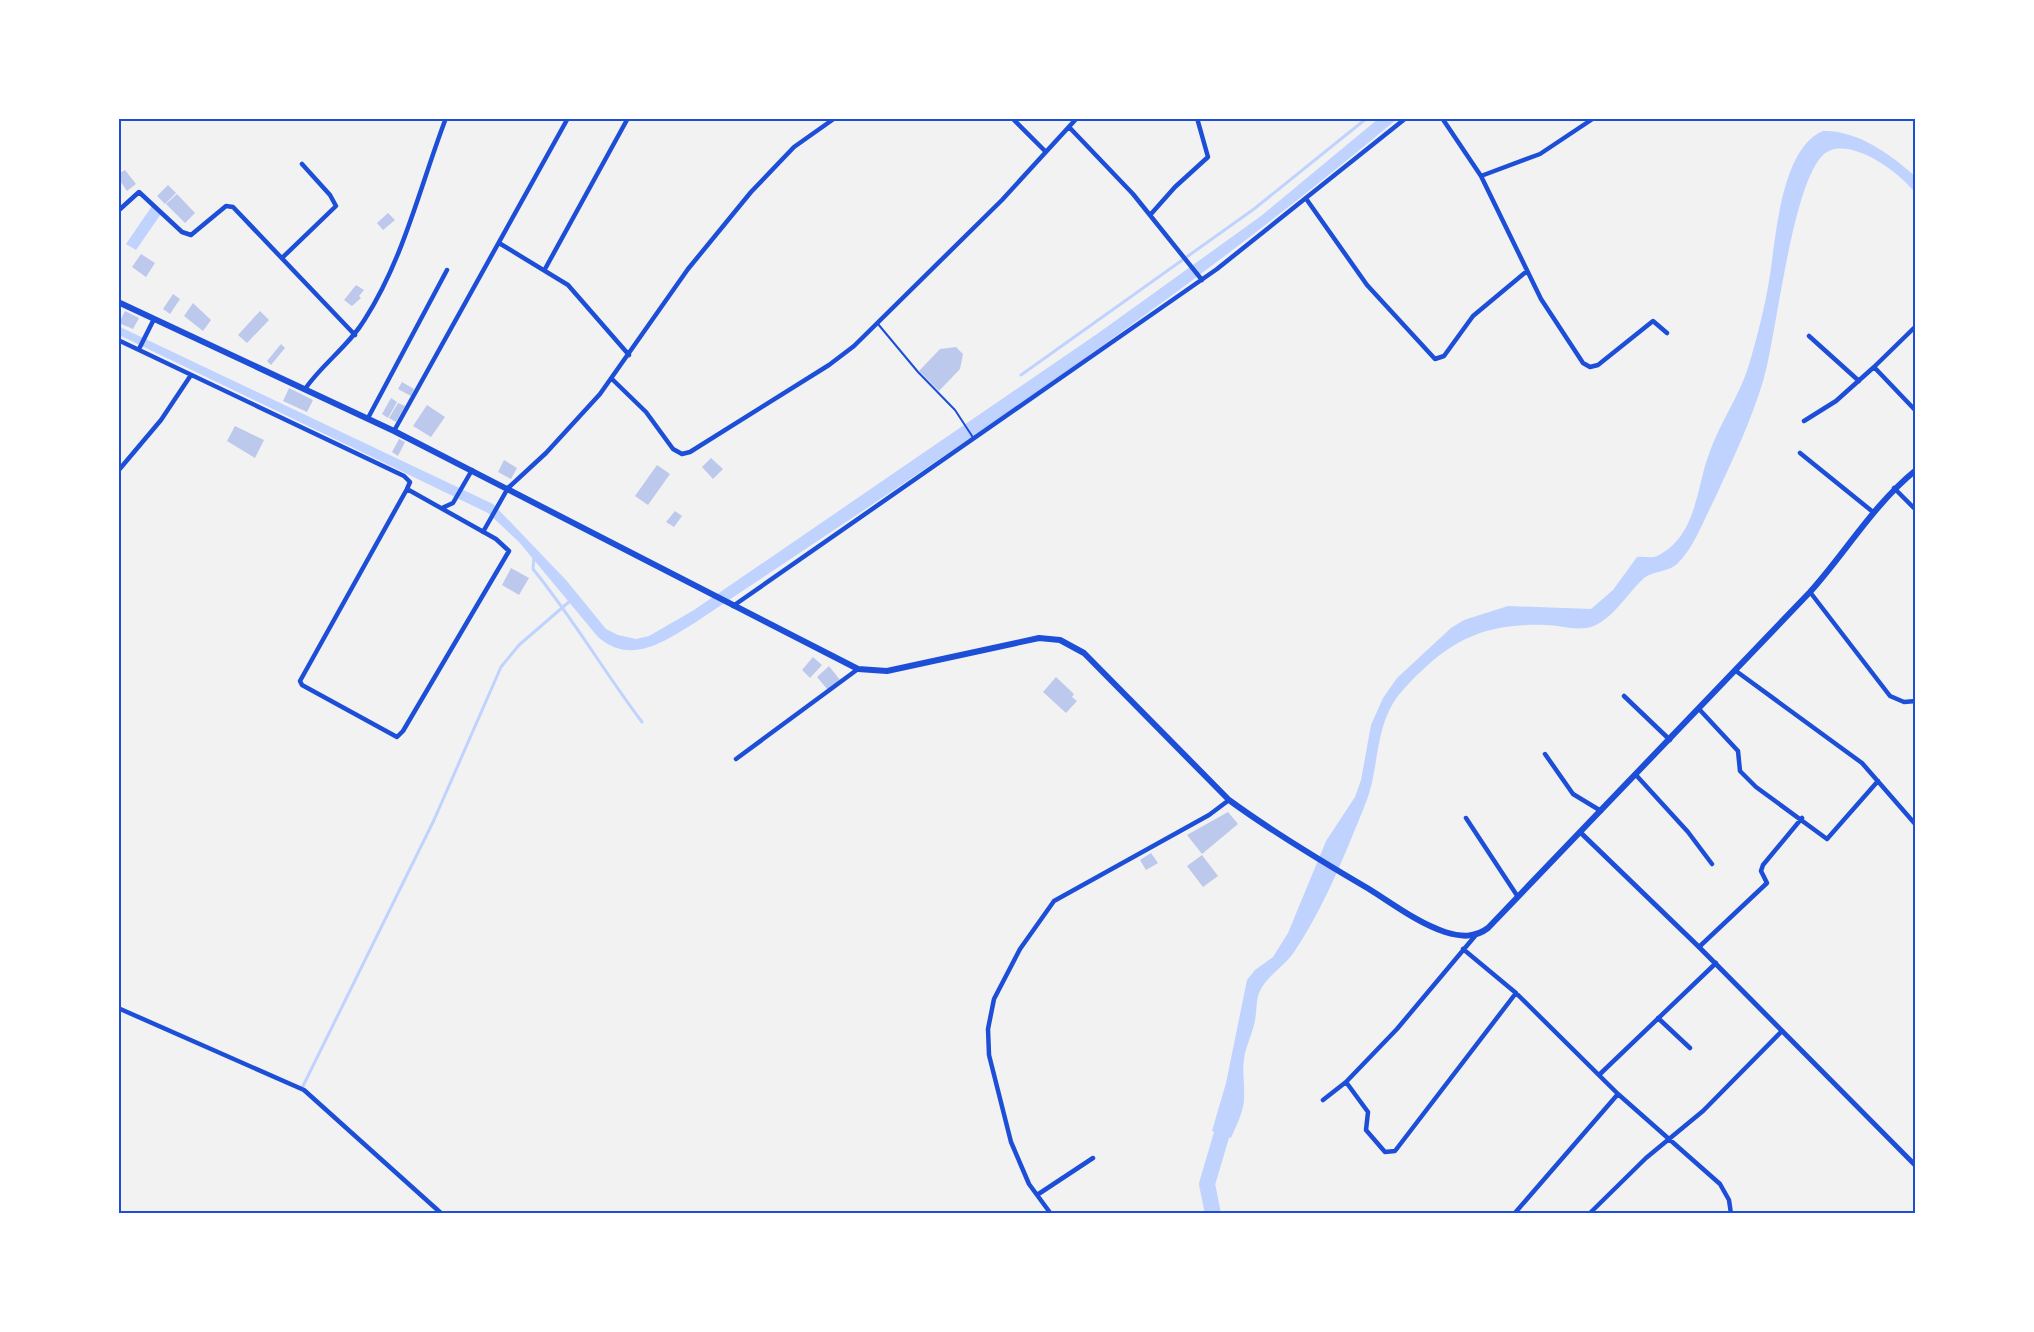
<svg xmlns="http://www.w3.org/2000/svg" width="2034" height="1332" font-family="'Archivo Narrow',sans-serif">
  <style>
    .water { fill: #bfd3fe }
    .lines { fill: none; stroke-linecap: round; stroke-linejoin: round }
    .stream { stroke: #bfd3fe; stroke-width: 3 }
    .river { stroke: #bfd3fe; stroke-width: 16 }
    .building { fill: #bdc9ec }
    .service { stroke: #1d4ed8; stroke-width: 2 }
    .minor { stroke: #1d4ed8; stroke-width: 4.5 }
    .tertiary { stroke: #1d4ed8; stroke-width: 5 }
    .secondary { stroke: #1d4ed8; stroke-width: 6 }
    .neatline { fill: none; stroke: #1d4ed8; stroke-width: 2 }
  </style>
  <rect width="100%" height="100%" fill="#f2f2f2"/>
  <path class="water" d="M1378,119H1397C1177,304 935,463 696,622C665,641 631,666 598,637L519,542L488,513L119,335L118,326L493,504L566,580L606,629L618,635L636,639L649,636L694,610L1097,334L1261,216Z
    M1823,131C1858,130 1891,155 1915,176V193C1901,173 1847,133 1823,155C1792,185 1777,331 1764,378C1752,419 1733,459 1715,498C1704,519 1695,546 1678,563C1668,573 1652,570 1642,580C1626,595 1609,625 1586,628C1572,630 1558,625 1545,625C1479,623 1446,643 1403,690C1373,723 1381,766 1365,805C1345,854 1324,908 1294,952C1284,967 1266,976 1259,993C1256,1001 1257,1011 1255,1020C1253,1033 1246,1045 1244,1059C1242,1073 1245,1086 1244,1100C1243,1113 1236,1126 1231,1138L1212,1131L1226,1083L1247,980L1255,970L1273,957L1288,933L1326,841L1355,797L1361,780L1371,725L1383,698L1397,678L1451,628L1464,620L1508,606L1591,609L1613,590L1637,557C1645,556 1653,559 1659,555C1698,534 1696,486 1710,451C1720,423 1738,398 1748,368C1757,338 1765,307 1770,275C1776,237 1781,148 1823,131Z
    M152,206L161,214L136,250L126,244Z"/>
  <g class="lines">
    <path class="stream" d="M1021,375L1254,209L1367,118
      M534,555L533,569C573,618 604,672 642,722
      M303,1086L434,820L501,667L519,645L570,601"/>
    <path class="river" d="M1213,1214L1207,1184L1228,1113"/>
  </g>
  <path class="building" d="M125,170L136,184L127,191L118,178V174Z
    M168,185L176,193L165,204L157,196Z
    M177,194L195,213L185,223L166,204Z
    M388,213L395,220L383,230L377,223Z
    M141,254L155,263L146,277L132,267Z
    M356,285L364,290L359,296L361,298L352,306L344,300Z
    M173,294L180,299L170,314L163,309Z
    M193,303L211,320L203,331L184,316Z
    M125,311L139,318L133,329L119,323Z
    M260,311L269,320L247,343L238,335Z
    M281,344L285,348L271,365L267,361Z
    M956,347L963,354L960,369L939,391L919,371L940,349Z
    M402,382L414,389L411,396L398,389Z
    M289,388L313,400L307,412L283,401Z
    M391,398L397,402L388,418L382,414Z
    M398,403L405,406L396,422L389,418Z
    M427,405L445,417L431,437L413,426Z
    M235,426L264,440L255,458L227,441Z
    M399,439L405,442L398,456L392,452Z
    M711,458L723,469L713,479L702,467Z
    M504,460L517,468L511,479L498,472Z
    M657,465L670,474L648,505L635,496Z
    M675,511L682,516L674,527L666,522Z
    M511,568L529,578L519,595L502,585Z
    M813,657L822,665L810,678L802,670Z
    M829,666L840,680L828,690L817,677Z
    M1056,677L1074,694L1072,697L1077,701L1066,713L1043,692Z
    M1228,812L1238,824L1202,854L1187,835Z
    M1151,853L1158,863L1146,870L1140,860Z
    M1202,855L1218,876L1203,887L1187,866Z"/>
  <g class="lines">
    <path class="service" d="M878,324L918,372L955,410L974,439"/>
    <path class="minor" d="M1012,118L1046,152
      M1442,118L1481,176L1541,299L1583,363L1590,367L1598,365L1653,321L1667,333
      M1069,127L1133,194L1202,280
      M1481,176L1540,154L1594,118
      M1307,200L1367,285L1435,359L1444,356L1473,316L1527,271
      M118,211L139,192L182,232L191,235L226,206L233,207L355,335
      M1151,214L1175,187L1208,157L1197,118
      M499,243L568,285L629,355
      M282,258L336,206L330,195L302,164
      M545,269L628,118
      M1916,326L1874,367L1916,411
      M1809,336L1859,381
      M118,340L404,476L410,482L407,489
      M139,349L154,319
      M612,379L646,412L673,449L682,454L690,452L829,365L854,346L1002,200L1077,118
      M305,389C323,363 349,346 365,319C404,258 420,186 446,118
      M368,418L447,270
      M1804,421L1836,401L1874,367
      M394,431L568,118
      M1800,453L1873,512
      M118,471L161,420L191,375
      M1894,488L1916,510
      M407,489L496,539L509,551L403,731L397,737L302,685L300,681Z
      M442,508L453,503L472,470
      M483,532L508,488L546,453L600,394L688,269L751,192L794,147L835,118
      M1810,592L1890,696L1904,702L1916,701
      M733,606L1217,269L1406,118
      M1736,671L1862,763L1916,825
      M1624,696L1670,740
      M1699,709L1738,751L1740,771L1756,787L1827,839L1878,781
      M1545,754L1573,794L1601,811
      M736,759L858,669
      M1636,775L1688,832L1712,864
      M1466,818L1518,897
      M1475,936L1397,1029L1346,1082L1368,1112L1366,1130L1385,1152L1395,1151L1516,993
      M1699,947L1767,883L1761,871L1763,865L1802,818
      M1463,949L1516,993L1618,1094L1720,1184L1729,1200L1731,1214
      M118,1008L304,1090L442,1214
      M1658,1018L1690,1048
      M1599,1075L1716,963
      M1323,1100L1346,1082
      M1037,1195L1093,1158
      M1051,1214L1029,1184L1011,1142L989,1055L988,1029L994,999L1020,949L1054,901L1209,815L1229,800
      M1514,1214L1618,1094
      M1589,1214L1646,1158L1703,1111L1782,1031"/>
    <path class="tertiary" d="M1580,832L1699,947L1916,1166"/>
    <path class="secondary" d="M118,302L394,431L858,669L887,671L1039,638L1060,640L1084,653L1229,800C1274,833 1321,861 1369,889C1393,904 1418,923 1445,932C1461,937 1475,938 1488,928L1810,592C1846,552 1873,505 1916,470"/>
  </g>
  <rect width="2034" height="1332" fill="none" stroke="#ffffff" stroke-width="240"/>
  <rect x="120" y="120" width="1794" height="1092" class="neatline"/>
</svg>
